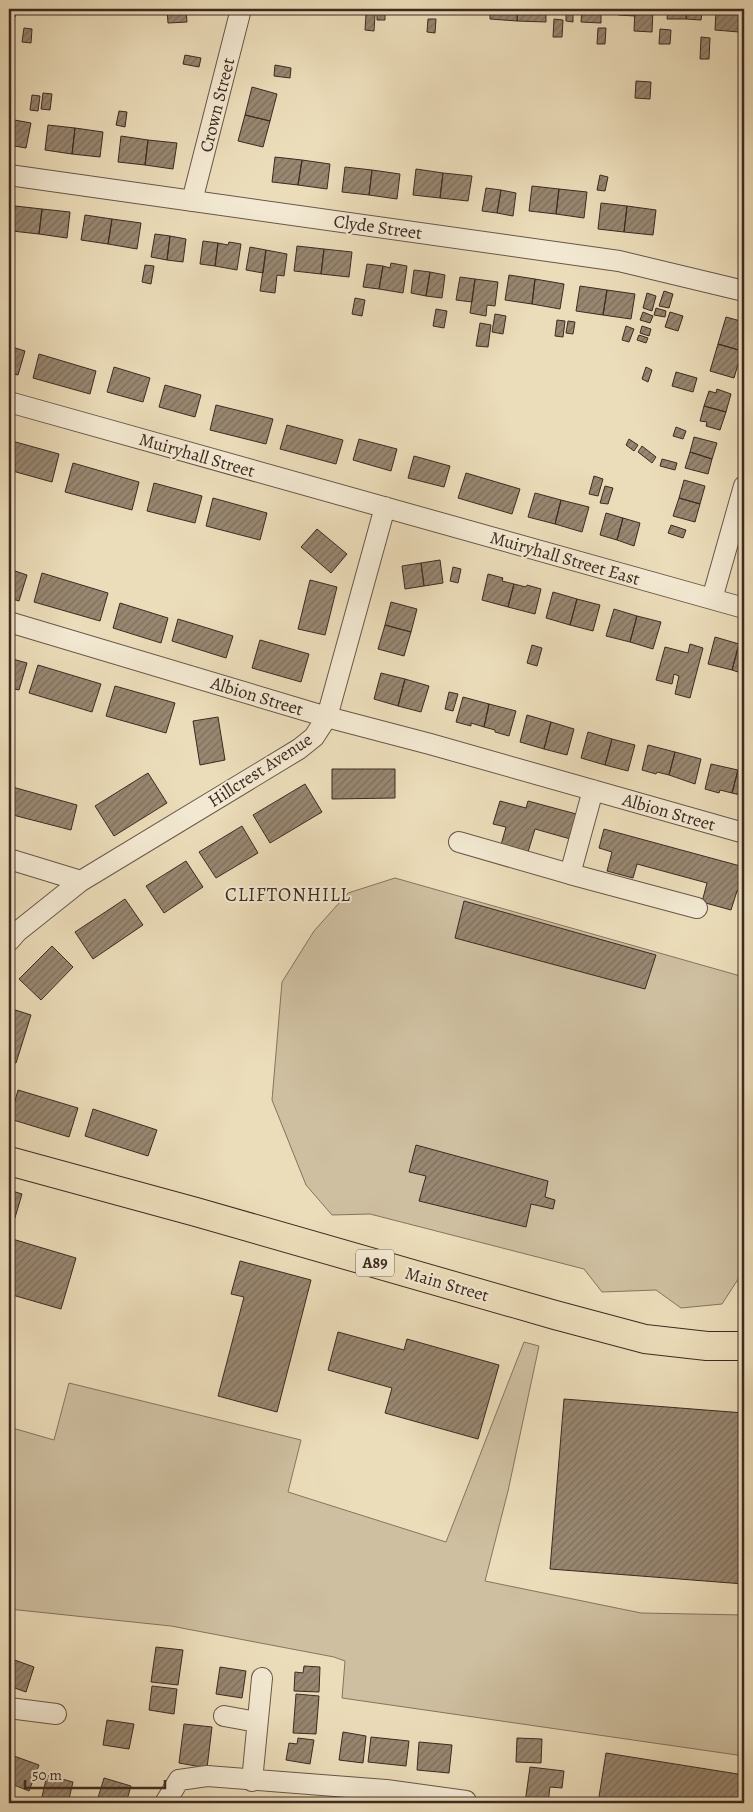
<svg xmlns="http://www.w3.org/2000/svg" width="753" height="1812" font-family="Alegreya,serif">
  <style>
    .park { fill: #cebfa0; stroke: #857461 }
    .building { fill: url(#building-hatch); stroke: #3c2a22 }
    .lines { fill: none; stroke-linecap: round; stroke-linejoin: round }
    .minor-casing { stroke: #685748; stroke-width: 22 }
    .primary-casing { stroke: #3c2a22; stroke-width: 30 }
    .minor { stroke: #f3e9d2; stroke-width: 20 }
    .primary { stroke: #ecddba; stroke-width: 28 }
    .labels { text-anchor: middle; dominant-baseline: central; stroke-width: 4; stroke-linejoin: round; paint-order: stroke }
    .shield { fill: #f3e9d2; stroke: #736357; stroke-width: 1 }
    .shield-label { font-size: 16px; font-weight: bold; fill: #3c2a22 }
    .street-label { font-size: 18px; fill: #3c2a22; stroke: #f3e9d2 }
    .neighbourhood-label { font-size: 19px; letter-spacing: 1px; fill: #3c2a22; stroke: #f3e9d2 }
  </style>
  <defs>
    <pattern id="building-hatch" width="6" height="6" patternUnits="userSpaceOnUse" patternTransform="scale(1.25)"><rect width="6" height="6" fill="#988771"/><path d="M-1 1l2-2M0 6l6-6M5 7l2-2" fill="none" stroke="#7d6f5c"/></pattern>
  </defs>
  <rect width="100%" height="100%" fill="#ecddba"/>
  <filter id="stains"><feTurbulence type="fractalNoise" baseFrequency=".004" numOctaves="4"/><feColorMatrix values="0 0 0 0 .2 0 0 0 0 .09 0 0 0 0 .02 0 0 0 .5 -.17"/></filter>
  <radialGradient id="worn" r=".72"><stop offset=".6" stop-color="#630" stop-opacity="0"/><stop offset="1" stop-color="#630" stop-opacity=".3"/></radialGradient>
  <path class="park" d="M395,878L744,977V1270L722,1304L681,1308L656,1290L602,1292L584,1269L370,1214L332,1215L306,1185L272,1100L282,982L314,931L348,893Z
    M524,1342L539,1346L508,1491L485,1581L641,1613L744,1615V1756L342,1698L345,1661L334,1657L171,1626L9,1609V1427L54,1440L69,1383L301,1440L288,1492L446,1542Z"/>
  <path class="building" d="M9,9H17L15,17L9,16Z
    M54,9H70L69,12L54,10Z
    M92,9H120L119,14H91Z
    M120,9H135V14H119Z
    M167,9H186L187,22L168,23Z
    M186,9H202V11L186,12Z
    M377,9H385V20H377Z
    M490,9H518L517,21L490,19Z
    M518,9H546V22L517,21Z
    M563,9H582V14H573V22L566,21V13H563Z
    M582,9H601V23L581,22Z
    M619,9H635V16L618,15Z
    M635,9H653L652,32L634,31Z
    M668,9H687L686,19H667Z
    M687,9H706L705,13H702L701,20L686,19Z
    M720,9H741L739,32L715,30L716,10L720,11Z
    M741,9H744V24L740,23Z
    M366,14H375L374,31L365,30Z
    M428,19H436L435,33L427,32Z
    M554,19L563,20L562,37H553Z
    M24,28L32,29L31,43L22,42Z
    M598,28H606L605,44H597Z
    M660,29L671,30L670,44H659Z
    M701,37L710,38L709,59H700Z
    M185,55L201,58L199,67L183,64Z
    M275,65L291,68L290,78L274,76Z
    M636,81L651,82L650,99L635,98Z
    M252,87L277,94L270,121L245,115Z
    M43,93L52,94L50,110L41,109Z
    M32,95L40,96L38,111L30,110Z
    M119,111L127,112L125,127L116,125Z
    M245,115L270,121L263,147L238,141Z
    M9,119L31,123L26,148L9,145Z
    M48,125L75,128L72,154L45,150Z
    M75,128L103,132L100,157L72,154Z
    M121,136L148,140L145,165L118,162Z
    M148,140L177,143L173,169L145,165Z
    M275,157L302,160L298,185L272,182Z
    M302,160L330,164L327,189L298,185Z
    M345,167L372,170L369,195L342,192Z
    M416,169L443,173L440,198L413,195Z
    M372,170L400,174L397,199L369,195Z
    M443,173L472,176L468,201L440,198Z
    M600,175L608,177L605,191L597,190Z
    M532,186L559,189L556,214L529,211Z
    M486,188L501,190L497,213L482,211Z
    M559,189L587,192L584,218L556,214Z
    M501,190L516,193L513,216L497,213Z
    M601,203L627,206L624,232L598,229Z
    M15,206L42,209L39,234L12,231Z
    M627,206L656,210L653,235L624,232Z
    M42,209L70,212L67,238L39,234Z
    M85,215L112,219L108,244L81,240Z
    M112,219L141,223L137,249L108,244Z
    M155,234L170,236L167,260L151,257Z
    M170,236L186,239L183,262L167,260Z
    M203,241L218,243L215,266L200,264Z
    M229,242L241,244L237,270L215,266L218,243L228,245Z
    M297,246L324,249L321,274L294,271Z
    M250,247L266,250L263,273L246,270Z
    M324,249L352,252L349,277L321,274Z
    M266,250L287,254L284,276L277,275L275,293L260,291Z
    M391,263L407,266L403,293L379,289L383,266L390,268Z
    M367,264L383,266L379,289L363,287Z
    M145,265L154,266L151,284L142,282Z
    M414,270L430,272L426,296L411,293Z
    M430,272L445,275L442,298L426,296Z
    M509,275L535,279L532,304L505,300Z
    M460,277L475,279L472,302L456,300Z
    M475,279L498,282L495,306L487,305L486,316L470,313Z
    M535,279L564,284L560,309L532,304Z
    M580,286L607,290L603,315L576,311Z
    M607,290L635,294L631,319L603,315Z
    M664,291L673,294L669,308L659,306Z
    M647,293L656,296L652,311L643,308Z
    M355,298L365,300L362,316L352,314Z
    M656,308L666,311L665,317L654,315Z
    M436,309L447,311L444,328L433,326Z
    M643,312L653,316L650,323L640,320Z
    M670,312L683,316L678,331L665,327Z
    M495,314L506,316L503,334L492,332Z
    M726,317L744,322V343L742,351L718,344Z
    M557,320L565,321L563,337L555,336Z
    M568,321L575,322L573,334L566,333Z
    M480,323L491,325L488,347L476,346Z
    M626,326L634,329L629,342L622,340Z
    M642,326L651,329L649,336L640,333Z
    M639,335L648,338L646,343L637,340Z
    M718,344L742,351L734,378L710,371Z
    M9,346L25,351L18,375L9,373Z
    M39,354L96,371L90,394L33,378Z
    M114,367L150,378L143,402L107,392Z
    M646,367L652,370L648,382L642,379Z
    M676,372L697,378L693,392L672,386Z
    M165,385L201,395L195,417L159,407Z
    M717,389L731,394L726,412L704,406L709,391L716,393Z
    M216,405L273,419L266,444L210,430Z
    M704,406L726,412L720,430L706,426L707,422L700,421Z
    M287,425L343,440L336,464L280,449Z
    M676,427L686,431L683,439L673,436Z
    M694,437L717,443L712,459L690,452Z
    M359,439L397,449L391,471L353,460Z
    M629,439L638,445L634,451L626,445Z
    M12,441L59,454L52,482L9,470V452Z
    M642,446L656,457L652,463L638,452Z
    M690,452L712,459L708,474L685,468Z
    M414,456L450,466L444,487L408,478Z
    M662,459L677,463L675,470L660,466Z
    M73,463L139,482L132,510L65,492Z
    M466,473L520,489L512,514L458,498Z
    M594,476L603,479L598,496L589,494Z
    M684,480L705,486L700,504L679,498Z
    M154,483L202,496L195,523L147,511Z
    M605,486L613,488L608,504L600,503Z
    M535,493L561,500L555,524L528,517Z
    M213,498L267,513L260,540L206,526Z
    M679,498L700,504L695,522L673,516Z
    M561,500L589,507L582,532L555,524Z
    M606,513L623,518L617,540L600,535Z
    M623,518L640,523L634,546L617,540Z
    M671,525L686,530L683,538L668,533Z
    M317,529L347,554L331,573L301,547Z
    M440,560L443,583L424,586L421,563Z
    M421,563L424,586L405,589L402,566Z
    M453,567L461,569L458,583L450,581Z
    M9,569L27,575L19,601L9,598Z
    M42,573L108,593L100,621L34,602Z
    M488,574L503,578L502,581L514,584L508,607L482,600Z
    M310,580L337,587L325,635L298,629Z
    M514,584L526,587L527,585L541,589L535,614L508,607Z
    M553,592L577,599L570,625L546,618Z
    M577,599L600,605L593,631L570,625Z
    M391,602L417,609L411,632L385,625Z
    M120,603L168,618L161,643L113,628Z
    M614,609L637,616L630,642L606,636Z
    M637,616L661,622L653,649L630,642Z
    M178,619L233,636L226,658L172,641Z
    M385,625L411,632L404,656L378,649Z
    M715,637L739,644L732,670L708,664Z
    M260,640L309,654L301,682L252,668Z
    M690,644L703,648L690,698L675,694L679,676L674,674L672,684L656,680L665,647L688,653Z
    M739,644L744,645V674L732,670Z
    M532,645L542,648L537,666L527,663Z
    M9,658L27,663L19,690L9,688Z
    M38,665L101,684L92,712L29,693Z
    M381,673L405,679L398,706L374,699Z
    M405,679L429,686L421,712L398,706Z
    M115,686L175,703L166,733L106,716Z
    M449,692L458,694L453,711L445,709Z
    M463,697L489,704L484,727L471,723V726L456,722Z
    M489,704L516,711L509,736L495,732V730L484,727Z
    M527,715L551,722L544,749L520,742Z
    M218,717L225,760L200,765L193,721Z
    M551,722L574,729L567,755L544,749Z
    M588,732L612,739L605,765L581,758Z
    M612,739L635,745L628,771L605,765Z
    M648,745L675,752L669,775L657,772L656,774L642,770Z
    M675,752L701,759L695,784L669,775Z
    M711,764L738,770L732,793L720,790L719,793L705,789Z
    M332,769H395V798L332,799Z
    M738,770L744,772V799V796L732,793Z
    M148,773L167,803L114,836L95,806Z
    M305,784L322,812L270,843L253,815Z
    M9,786L77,805L71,830L9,814Z
    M500,801L526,808L528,801L580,815L574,840L535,829L528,852L501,845L506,827L493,824Z
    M242,826L258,853L216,878L199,852Z
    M604,829L744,867V894L737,891L731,910L702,902L707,883L637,864L633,878L607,871L612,852L599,848Z
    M186,861L203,887L164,913L146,886Z
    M125,899L143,925L93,959L75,932Z
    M464,901L656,955L645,989L455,938Z
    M52,946L73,967L41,1000L19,979Z
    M9,1008L31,1015L16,1063L9,1061Z
    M18,1090L78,1108L69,1137L10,1119Z
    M93,1109L157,1130L148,1156L85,1136Z
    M416,1145L548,1181L545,1197L555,1200L553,1209L531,1204L526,1227L419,1201L426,1176L409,1172Z
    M9,1190L22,1194L9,1238L76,1258L61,1309L9,1294Z
    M240,1261L311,1280L277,1412L218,1396L244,1297L231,1294Z
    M338,1332L404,1350L407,1339L499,1365L478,1439L385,1413L392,1388L328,1370Z
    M564,1399L744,1413V1584L550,1569Z
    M156,1647L183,1650L178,1685L151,1682Z
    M9,1658L34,1667L26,1692L9,1686Z
    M304,1666L320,1667L319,1692L294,1691L295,1672L303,1673Z
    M220,1667L246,1671L242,1698L216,1694Z
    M152,1686L177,1689L174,1714L149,1710Z
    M296,1694L319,1696L316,1734L293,1733Z
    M107,1720L134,1724L129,1749L103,1745Z
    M184,1724L212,1727L207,1768L179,1763Z
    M343,1732L366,1736L363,1763L339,1760Z
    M371,1737L409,1741L406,1766L368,1762Z
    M298,1738L314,1740L310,1764L286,1760L289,1743L297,1744Z
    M517,1738L542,1739L541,1763L516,1762Z
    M419,1742L452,1745L449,1773L417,1770Z
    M606,1753L744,1775V1803H598Z
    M14,1756L39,1765L29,1791L9,1783V1770Z
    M530,1767L564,1771L562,1788L550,1787L548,1803H525Z
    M47,1775L73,1782L68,1803H51L41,1801Z
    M104,1778L131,1786L126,1803H106L97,1801Z"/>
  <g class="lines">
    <g class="minor-casing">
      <path id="minor" d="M9,175L619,261L744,291
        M192,201L241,9
        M9,402L744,608
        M712,599L744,486
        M9,622L327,717L430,744L744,833
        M459,842L570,874L593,790
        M9,859L81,881
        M570,874L697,908
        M9,941L17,932L81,881L299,749L314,737L327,717L385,507
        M9,1708L56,1714
        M224,1716L257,1722
        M252,1781L262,1678
        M165,1803L179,1780L207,1776L386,1790L466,1801"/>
    </g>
    <g class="primary-casing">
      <path id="primary" d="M9,1161L196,1212L555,1315L645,1339L707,1346H744"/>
    </g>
    <use href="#minor" class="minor"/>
    <use href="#primary" class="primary"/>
  </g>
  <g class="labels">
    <rect class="shield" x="356" y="1249.5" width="38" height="27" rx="4"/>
    <g class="shield-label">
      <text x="375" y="1263">A89</text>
    </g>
    <g class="street-label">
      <text transform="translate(217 105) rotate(-76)">Crown Street</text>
      <text transform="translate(378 227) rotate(8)">Clyde Street</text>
      <text transform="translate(197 455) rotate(16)">Muiryhall Street</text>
      <text transform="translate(565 558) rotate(16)">Muiryhall Street East</text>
      <text transform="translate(257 696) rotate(17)">Albion Street</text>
      <text transform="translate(260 770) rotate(-33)">Hillcrest Avenue</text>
      <text transform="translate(669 812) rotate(16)">Albion Street</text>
      <text transform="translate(447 1284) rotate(16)">Main Street</text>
    </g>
    <g class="neighbourhood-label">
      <text x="288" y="895">CLIFTONHILL</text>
    </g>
  </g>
  <rect width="753" height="1812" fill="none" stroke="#ecddba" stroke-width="30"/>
  <rect x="10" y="10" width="733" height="1792" fill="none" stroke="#3c2a22" stroke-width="2.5"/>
  <rect x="15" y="15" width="723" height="1782" fill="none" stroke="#3c2a22"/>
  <path d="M25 1780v8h140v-8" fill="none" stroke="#3c2a22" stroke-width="2.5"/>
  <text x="32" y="1780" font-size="15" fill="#3c2a22" stroke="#f3e9d2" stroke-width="4" paint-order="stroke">50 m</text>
  <rect width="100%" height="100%" filter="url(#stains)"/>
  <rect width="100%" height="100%" fill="url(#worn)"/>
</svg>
